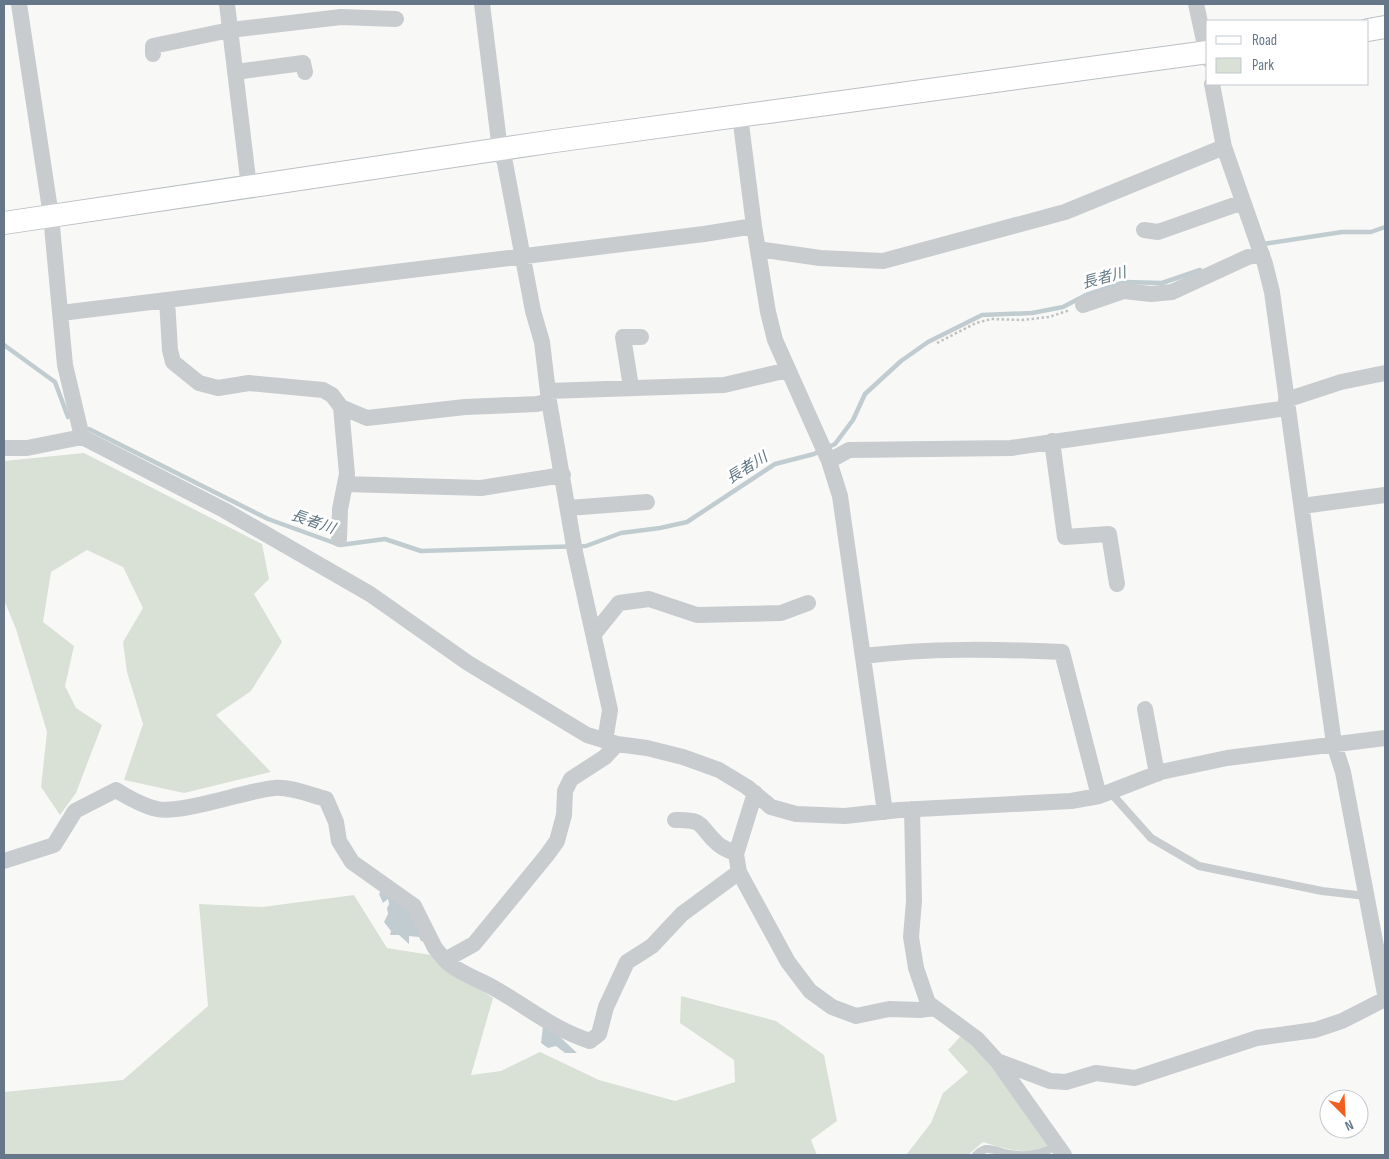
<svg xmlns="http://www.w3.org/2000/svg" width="1389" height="1159" font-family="'Sofia Sans Condensed','Noto Sans JP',sans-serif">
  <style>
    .green { fill: #d9e1d6 }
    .water { fill: #c1ccd1 }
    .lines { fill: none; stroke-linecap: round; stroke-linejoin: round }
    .stream { stroke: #c1ccd1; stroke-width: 4.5 }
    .secondary-casing { stroke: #babfc4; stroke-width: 24 }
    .path { stroke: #bfc2c4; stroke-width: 2.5; stroke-dasharray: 2.5 2.5; stroke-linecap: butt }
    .lane { stroke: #c8cccf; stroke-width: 8 }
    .street { stroke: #c8cccf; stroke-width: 16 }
    .secondary { stroke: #fff; stroke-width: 22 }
    .labels { text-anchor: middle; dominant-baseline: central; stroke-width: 5; stroke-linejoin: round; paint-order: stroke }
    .water-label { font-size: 15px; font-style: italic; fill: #617884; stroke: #fff }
  </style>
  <rect width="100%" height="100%" fill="#f8f9f6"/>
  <path class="green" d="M84,453L262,544L269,579L254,594L282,642L251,691L216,715L271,772L184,793L124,780L143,724L127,672L123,642L143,608L123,567L87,550L51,572L43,622L74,646L65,686L76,708L102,725L76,793L60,815L41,787L47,732L16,629L4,600V461Z
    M354,895L387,948L431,955L493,998L471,1075L501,1071L540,1052L599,1080L675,1101L735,1082L734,1060L680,1023L681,996L776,1021L824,1055L837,1121L811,1140L817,1155H4V1092L123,1080L208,1006L199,904L262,907Z
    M960,1037L974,1044L1051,1147C1028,1156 1006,1149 983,1142L968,1155H906L931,1123L943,1093L968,1072L948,1050Z"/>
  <path class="water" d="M381,891L411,910L426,942L421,941L419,937L409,936V944L399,935H390L391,931L384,922L388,914L387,908L389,904L388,899L383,903L379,894Z
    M543,1026L558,1035L577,1053H565L556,1046L548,1048L541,1043Z"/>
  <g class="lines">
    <path class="stream" d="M1263,244L1342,232H1371L1385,227
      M4,345L55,382L68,417
      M89,429L268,519L340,545L385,539L421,551L586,546L621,533L660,528L687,522L775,464L814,454L835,444L853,420L865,394L901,361L928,342L982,315L1032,313L1063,307L1086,295L1125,282L1162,283L1200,270"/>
    <g class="secondary-casing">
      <path id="secondary" d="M1368,30L1385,27
        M4,223L555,141L1208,52"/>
    </g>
    <path class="path" d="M937,343L976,323L991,319L1022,320L1049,317L1070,310"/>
    <path class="lane" d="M1110,792L1151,838L1199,866L1322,891L1366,896
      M976,1155C979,1152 981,1150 986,1149C993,1148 1002,1153 1010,1154C1026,1157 1042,1154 1057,1146"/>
    <path class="street" d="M19,4L51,216L65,365L82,437
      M227,4L249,187
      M482,4L500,150L505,163L533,311L542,342L549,401L575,552L610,710L605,741
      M1196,4L1208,59
      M153,54V46L230,30L341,17L396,19
      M235,72L303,63L305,72
      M1212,84L1224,147L1265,264L1272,292L1334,744L1343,772L1385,994
      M740,116L754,226L768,312L775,340L829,461L840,496L885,812
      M1144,230L1158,232L1243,202
      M758,249L820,258L883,261L1065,212L1224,147
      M167,300L704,234L754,226
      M1083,305L1124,291L1151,294L1172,292L1248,257L1262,254
      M61,313L167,300L170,350L173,362L199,383L218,388L249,383L323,390L332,395L341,407L367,418L465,407L537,404L549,401
      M631,387L623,337H641
      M548,391L724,385L788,370
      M1286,400L1341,382L1385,373
      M1052,441L1065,537L1109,534L1117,584
      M4,448H27L82,437L224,510L370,594L468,663L587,735L617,744L647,748L683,757L719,770L747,787L771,807L796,814L845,816L899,810L1071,801L1099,796L1161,772L1227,758L1385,738
      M829,461L849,450L1011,448L1287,408
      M345,484L481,488L563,475
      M1302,506L1385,495
      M568,508L647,502
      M339,539L340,509L347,474L341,407
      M594,634L619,603L649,599L697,615L781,613L808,603
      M863,656C930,648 995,649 1062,652L1099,796
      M1145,709L1157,774
      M755,793L736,854L739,872L788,962L810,991L832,1007L856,1016L889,1009L920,1010L934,1008
      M912,809L914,901L911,937L916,968L928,1003L977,1039L997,1061L1050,1081L1066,1082L1096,1073L1135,1078L1257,1038L1315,1030L1342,1021L1385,999
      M675,820C707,819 698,827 718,844C722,848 731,851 736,854
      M4,861L54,845L75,811L116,790C129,798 143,806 157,809C183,814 244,791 274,788C290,786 310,795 326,799L336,822L339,841L352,862L414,906L435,948L445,960L474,944L547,855L557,841L564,815L565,791L571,779L605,757L617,744
      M445,960C458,973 476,978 492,987C525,1005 554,1030 590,1041L599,1034L606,1007L627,962L652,946L682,914L739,872
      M997,1061L1064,1155"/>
    <use href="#secondary" class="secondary"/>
  </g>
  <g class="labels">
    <g class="water-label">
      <text transform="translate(1104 278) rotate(-15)">長者川</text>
      <text transform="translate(747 468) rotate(-32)">長者川</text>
      <text transform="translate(313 522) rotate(19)">長者川</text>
    </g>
  </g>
  <rect width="1389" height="1159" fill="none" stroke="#657789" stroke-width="10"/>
  <rect x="1206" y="20" width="162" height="65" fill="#ffffff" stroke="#c1c9d0"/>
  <rect x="1216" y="36" width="25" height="8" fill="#ffffff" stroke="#c1c9d0"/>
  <text x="1252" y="45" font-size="15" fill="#657789">Road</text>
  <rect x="1216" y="58" width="25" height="15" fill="#d9e1d6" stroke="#c1c9d0"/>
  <text x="1252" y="70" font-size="15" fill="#657789">Park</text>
  <g transform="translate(1344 1114) rotate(156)"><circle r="24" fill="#ffffff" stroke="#c1c9d0"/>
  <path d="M0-4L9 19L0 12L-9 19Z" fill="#f15e1e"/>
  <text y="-8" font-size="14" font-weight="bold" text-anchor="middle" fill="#657789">N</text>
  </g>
</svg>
